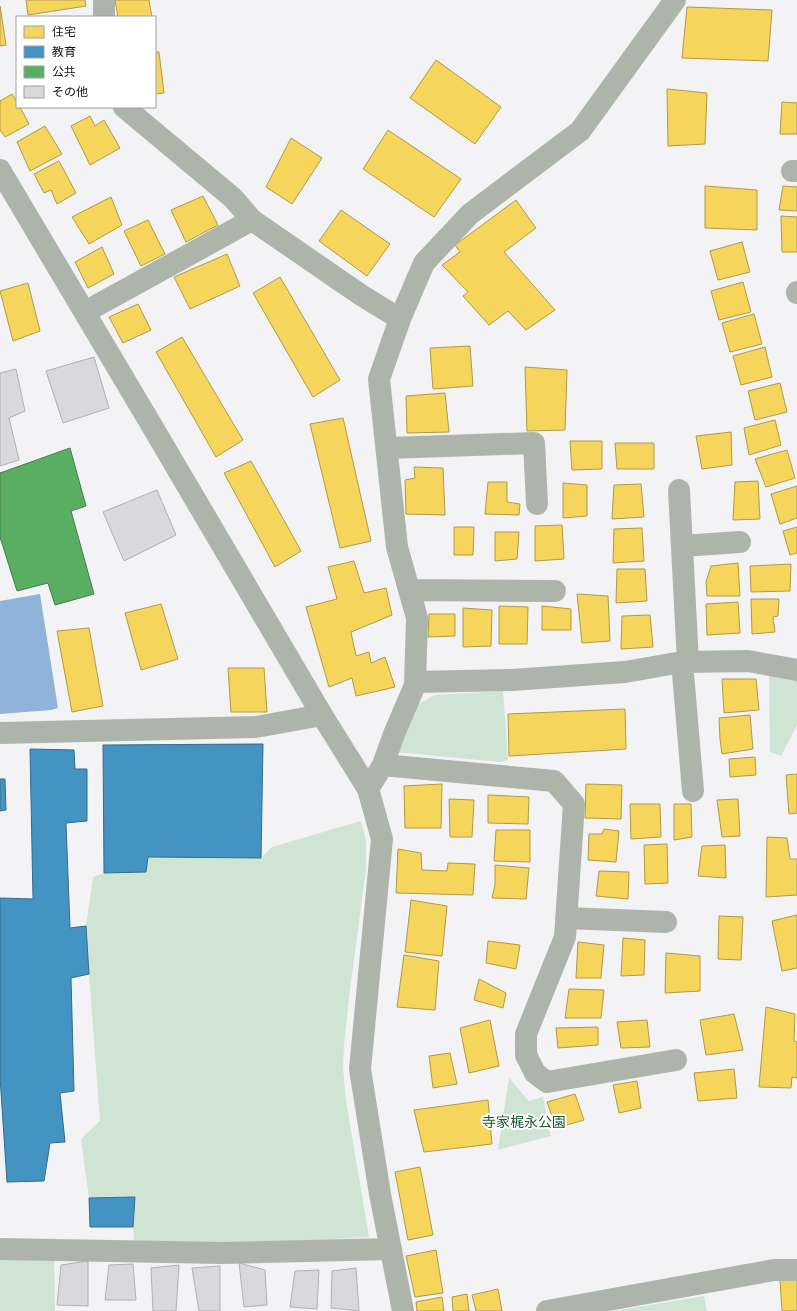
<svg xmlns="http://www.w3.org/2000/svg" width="797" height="1311" font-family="'IBM Plex Sans','Noto Sans JP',sans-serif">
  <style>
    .green { fill: #cfe4d3 }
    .water { fill: #90b4d8 }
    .homes { fill: #f6d55c; stroke: #b19a46 }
    .schools { fill: #4393c3; stroke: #346c8e }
    .public { fill: #5aae61; stroke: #447f4a }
    .building { fill: #d9d8db; stroke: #b0afb2 }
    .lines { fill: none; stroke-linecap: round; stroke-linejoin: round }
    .minor { stroke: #adb5aa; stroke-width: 22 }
    .labels { text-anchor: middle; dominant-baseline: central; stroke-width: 4; stroke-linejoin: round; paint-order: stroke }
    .park-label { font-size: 14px; fill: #19592a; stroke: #fff }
  </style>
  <rect width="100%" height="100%" fill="#f3f2f5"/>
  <path class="green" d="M769,675L797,680V725L781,756L770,752Z
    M503,691L508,760L500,762L396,752L411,708L435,695Z
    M361,821L366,840V869L349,997L344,1045L343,1067L346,1101L369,1237L135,1250L133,1227L135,1197L89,1198L81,1139L100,1121L89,974L86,926L93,877L104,873L145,872L148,857L261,858L272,847Z
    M509,1078L529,1101L543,1097L551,1136L498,1150Z
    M54,1250L55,1311H0V1252Z
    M704,1296L707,1311H614Z"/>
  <path class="water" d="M40,594L58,708L51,710L0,714V601Z"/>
  <path class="homes" d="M26,0H85L86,6L28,15Z
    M115,0H149L152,17H118Z
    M0,6L6,45L0,46Z
    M687,7L772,10L768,61L682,58Z
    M155,52H159L164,93L155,94Z
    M436,60L501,107L475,144L410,98Z
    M667,89L707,93L705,144L668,146Z
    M12,94L17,102V107H20L29,124L5,137L0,130V101Z
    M782,102L797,103V134H780Z
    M90,116L95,126L104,120L120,148L90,165L71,126Z
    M45,126L62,154L30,171L17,142Z
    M388,130L461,179L434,217L363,169Z
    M291,138L322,158L292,204L266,187Z
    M59,161L76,193L57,204L51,190L44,193L34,174Z
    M705,186L757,190V230L705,228Z
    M783,186L797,187V211L779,210Z
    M203,196L218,225L186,242L171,210Z
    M111,197L122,225L89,244L72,217Z
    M516,200L536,228L504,252L555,310L526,330L508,311L489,325L463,296L468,292L442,265L460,252L455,245Z
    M341,210L390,244L367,276L319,241Z
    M781,216L797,217V252H782Z
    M148,220L165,254L141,266L124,231Z
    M742,242L750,272L718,280L710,251Z
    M102,247L114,274L88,288L75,262Z
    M227,254L240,286L190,309L174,277Z
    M280,277L340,380L313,397L253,293Z
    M743,282L751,312L719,320L711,291Z
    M28,283L40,331L13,341L0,291Z
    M138,304L151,330L123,343L109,317Z
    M754,314L762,344L730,352L722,323Z
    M182,337L243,440L216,457L156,352Z
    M470,346L473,386L433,389L430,348Z
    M765,347L772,377L741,385L733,356Z
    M525,367L567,370L565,430L527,431Z
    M780,383L787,412L755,420L748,391Z
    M445,393L449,432L407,433L406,396Z
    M343,418L371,541L340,548L310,424Z
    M775,420L781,445L749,455L744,428Z
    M731,432L732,465L702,469L696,436Z
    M570,441H602V469L572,470Z
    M615,443H654V469H617Z
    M787,450L795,478L766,487L755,459Z
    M251,461L301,551L275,567L224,473Z
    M414,467L443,468L445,515L406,514L405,480L415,478Z
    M758,481L760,519L733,520L735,482Z
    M488,482H507V502L520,504L519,515L485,514Z
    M563,483L587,485V516L563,518Z
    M641,484L644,517L612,519L614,485Z
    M797,486V518L780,524L771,494Z
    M562,525L564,559L535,561V526Z
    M454,527H474L473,555H454Z
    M797,527V553L790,555L783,531Z
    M642,528L644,561L613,563L614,529Z
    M495,532H519L517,559L495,561Z
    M354,561L364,593L386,588L392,615L351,632L356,656L369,652L371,663L385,657L395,687L356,696L352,678L329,687L306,607L337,599L328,567Z
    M738,563L740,596H707L706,582L711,566Z
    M791,564L790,591L751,592L750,566Z
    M617,569H645L647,601L616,603Z
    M577,594L608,596L610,641L582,643Z
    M751,599H779L778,616L773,617L775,632L752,634Z
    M738,602L740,633L707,635L706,604Z
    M161,604L178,659L141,670L125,613Z
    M499,606L528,607L527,644H499Z
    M542,606L571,609V630H542Z
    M463,608L492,610L491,646L463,647Z
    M429,614H455V636L428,637Z
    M650,615L653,647L621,649L622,616Z
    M89,628L103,706L72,712L57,631Z
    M228,668H264L267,712H231Z
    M722,679H756L759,710L724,713Z
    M625,709L626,749L509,756L508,714Z
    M750,715L753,749L722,754L720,739L719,718Z
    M755,757L756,775L730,777L729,759Z
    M797,774V813L789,814L786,775Z
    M442,784L441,828H405L404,786Z
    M586,784L622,785L621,819L585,818Z
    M488,795L529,797L528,824L488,823Z
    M449,799L474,800L472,837H450Z
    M738,799L740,836L722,837L717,800Z
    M630,804H660L661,837L631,839Z
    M674,804H691L692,837L674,840Z
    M604,829L619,831L616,862L588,860L589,834H602Z
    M496,830H530V862L494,861Z
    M767,837L787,838L790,859H797V895L766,897Z
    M667,844L668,883L645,884L644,845Z
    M725,845L726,878L698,876L702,846Z
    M398,849L421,853L422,870L447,871L448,863L475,864L473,895L396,893Z
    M495,865L529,868L526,899L492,898L495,885Z
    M599,871L629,872L628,899L596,896Z
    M411,900L447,906L442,956L405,952Z
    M797,915V968L782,971L772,921Z
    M719,916L743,917L741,960L718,959Z
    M623,938L645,940L644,975L621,976Z
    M488,941L520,945L516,969L486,963Z
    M578,942L604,945L601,978H576Z
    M666,953L700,956V991L665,993Z
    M404,955L439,961L435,1010L397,1007Z
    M479,979L506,993L503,1008L474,1000Z
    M569,989L604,990L601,1018H565Z
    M766,1007L795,1014L794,1041L797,1042V1078L792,1077L791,1088L759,1087Z
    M734,1014L743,1050L706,1055L700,1020Z
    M490,1020L499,1066L469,1073L460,1028Z
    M647,1020L650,1047L621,1048L617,1022Z
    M598,1027V1045L558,1048L556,1028Z
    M450,1053L457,1084L433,1088L429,1056Z
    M734,1069L737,1098L698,1101L694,1073Z
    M637,1081L641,1108L619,1113L613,1085Z
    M575,1094L584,1120L556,1128L547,1102Z
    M488,1100L492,1144L424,1152L414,1110Z
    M420,1167L433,1235L408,1240L395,1172Z
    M436,1250L443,1293L415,1297L406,1256Z
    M797,1279V1311H782L780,1280Z
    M498,1289L502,1311H476L472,1295Z
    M467,1294L469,1311H453L452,1297Z
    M442,1297L444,1311H417L416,1302Z"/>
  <path class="schools" d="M263,744L261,858L148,857L146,872L104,873L103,745Z
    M30,749L74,750L75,769H87V821L66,823L70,928L86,926L89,974L71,978L74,1091L60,1093L65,1142L50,1143L44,1181L7,1182L0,1077V898L33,899Z
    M0,779H5L6,810L0,811Z
    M135,1197L133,1227H90L89,1198Z"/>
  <path class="public" d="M70,448L86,506L71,511L94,594L55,605L48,583L17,591L0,537V473Z"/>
  <path class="building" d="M94,357L109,408L63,423L46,371Z
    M16,369L25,411L9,418L19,460L0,466V373Z
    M157,490L176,535L124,561L103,512Z
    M88,1261V1306L57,1305L61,1265Z
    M239,1263L265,1270L267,1305L244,1307Z
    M133,1264L136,1300H105L109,1265Z
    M179,1265L176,1311H153L151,1268Z
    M220,1266V1311H199L192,1268Z
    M356,1268L359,1311L331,1308L332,1271Z
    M319,1270L317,1309L290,1307L295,1271Z"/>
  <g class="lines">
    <path class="minor" d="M104,0V17
      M124,107L233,198L252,220L361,295L400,319
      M0,170L155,431L322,715L368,789L382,839L360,1069L380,1194L403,1311
      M792,171H797
      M797,292V293
      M85,312L252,220
      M388,448L534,443L537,504
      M679,490L688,662
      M682,546L740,542
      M409,590L555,591
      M682,662L693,791
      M415,682L512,680L625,672L682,662L748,661L797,670
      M0,733L256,727L322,715
      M383,765L554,781L574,804L565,937L526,1034V1055L535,1073L547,1082L676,1060
      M368,789L383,765L394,734L415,685L417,618L397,547L379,379L400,319L424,263L470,214L580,131L675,0
      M566,918L666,922
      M0,1249L222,1253L391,1249
      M547,1311L774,1270H797"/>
  </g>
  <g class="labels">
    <g class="park-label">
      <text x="524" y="1122">寺家梶永公園</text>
    </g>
  </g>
  <rect x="16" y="16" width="140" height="92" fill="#ffffff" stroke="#a0a0a1"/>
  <rect x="24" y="26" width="20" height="12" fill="#f6d55c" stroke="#a0a0a1"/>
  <text x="52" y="36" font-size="12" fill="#111113">住宅</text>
  <rect x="24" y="46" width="20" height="12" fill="#4393c3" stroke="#a0a0a1"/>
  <text x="52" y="56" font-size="12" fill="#111113">教育</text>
  <rect x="24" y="66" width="20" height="12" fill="#5aae61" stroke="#a0a0a1"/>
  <text x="52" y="76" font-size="12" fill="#111113">公共</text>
  <rect x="24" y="86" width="20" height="12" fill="#d9d8db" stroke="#a0a0a1"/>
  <text x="52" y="96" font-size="12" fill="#111113">その他</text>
</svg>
